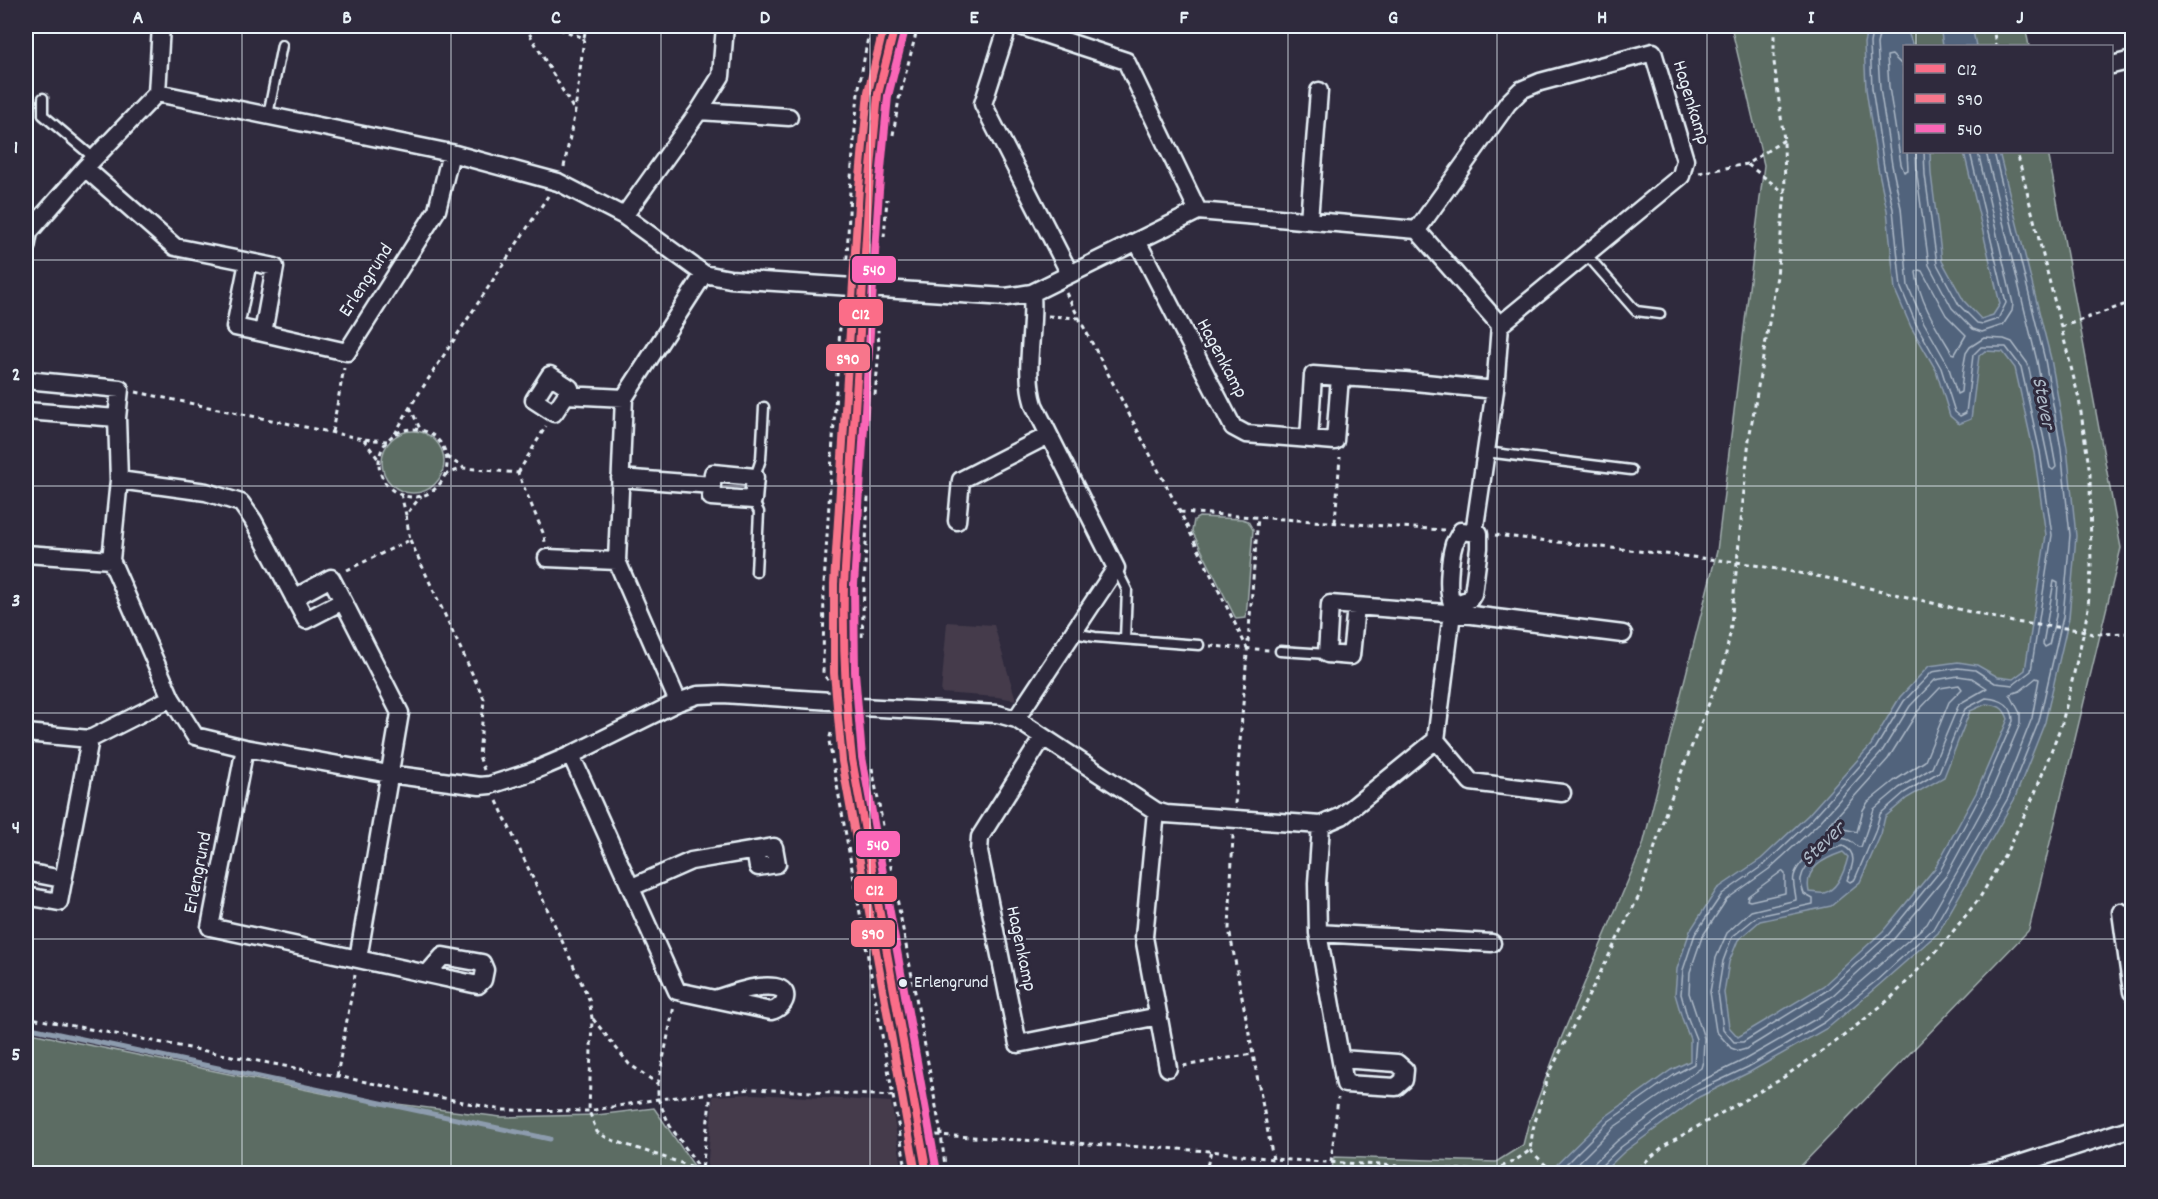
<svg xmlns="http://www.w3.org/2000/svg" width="2158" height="1199" font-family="Dekko,sans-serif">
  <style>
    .built { fill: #443b4b }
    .green { fill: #5b6c64; stroke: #a2aeae; stroke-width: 1.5 }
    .water { fill: #51637c; stroke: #8d9cae; stroke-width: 1.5; fill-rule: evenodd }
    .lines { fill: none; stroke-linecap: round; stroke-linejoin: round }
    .shore { stroke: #acb8c6; stroke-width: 1.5 }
    .stream { stroke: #8d9cae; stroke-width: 5 }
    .service-casing { stroke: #e8f1f8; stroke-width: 13 }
    .minor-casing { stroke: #e8f1f8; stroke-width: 21 }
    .path { stroke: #e8f1f8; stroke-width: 3; stroke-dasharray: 4.5 4.5; stroke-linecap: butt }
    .service { stroke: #2f2a3d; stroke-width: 8 }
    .minor { stroke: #2f2a3d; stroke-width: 16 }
    .bus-1-casing { stroke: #2f2a3d; stroke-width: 12 }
    .bus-2-casing { stroke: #2f2a3d; stroke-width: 12 }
    .bus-3-casing { stroke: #2f2a3d; stroke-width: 12 }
    .bus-1 { stroke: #fb6d88; stroke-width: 8 }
    .bus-2 { stroke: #f7768b; stroke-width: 8 }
    .bus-3 { stroke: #fa66b7; stroke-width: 8 }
    .grid { fill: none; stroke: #e8f1f8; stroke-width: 1.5; stroke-opacity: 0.55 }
    .bus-dot { fill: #e8f1f8; stroke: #2f2a3d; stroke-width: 2 }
    .labels { text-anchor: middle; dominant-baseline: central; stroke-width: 6; stroke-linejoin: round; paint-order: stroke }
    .bus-label { font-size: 18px; fill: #e8f1f8; stroke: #2f2a3d; text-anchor: start }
    .street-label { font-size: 20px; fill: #e8f1f8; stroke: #2f2a3d }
    .water-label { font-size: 21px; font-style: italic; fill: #acb8c6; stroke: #2f2a3d }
    .line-badge { stroke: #2f2a3d; stroke-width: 2 }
    .badge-label { font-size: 16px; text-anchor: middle; font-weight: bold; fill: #fff }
    .neatline { fill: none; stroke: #e8f1f8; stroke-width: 2 }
    .grid-label { font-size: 20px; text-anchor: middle; font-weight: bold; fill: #e8f1f8 }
  </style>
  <rect width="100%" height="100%" fill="#2f2a3d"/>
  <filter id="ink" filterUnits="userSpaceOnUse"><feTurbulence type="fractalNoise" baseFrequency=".0167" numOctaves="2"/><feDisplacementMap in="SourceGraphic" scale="12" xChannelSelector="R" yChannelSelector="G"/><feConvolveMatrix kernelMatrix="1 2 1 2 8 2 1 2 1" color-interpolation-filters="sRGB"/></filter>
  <g filter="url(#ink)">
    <path class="built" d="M947,622L994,625L1016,700L997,697L941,693Z
      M753,1094L891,1102L903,1173H708L707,1171L713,1096Z"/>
    <path class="green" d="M1731,26H2025L2029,46H1904V152H2048L2121,548L2029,930L1794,1173L1331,1174L1334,1157L1496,1162L1523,1145L1528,1125L1560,1041L1643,845L1717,551L1764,165Z
      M382 462a31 31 0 1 1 62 0a31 31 0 1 1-62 0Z
      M1199,517L1242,519L1248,521L1253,530L1246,618L1236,619L1192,531L1194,520Z
      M26,1032L341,1097L501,1117L597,1115L654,1108L699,1173H26Z"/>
    <path class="water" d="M1868,26H1906L1913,46H1904V152H1930L1931,174L1942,261L1964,301L1981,319L1993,315L2000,304L1964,152H1999L2051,359L2067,448L2076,536L2069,618L2045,722L2014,800L1938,933L1879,985L1829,1027L1750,1072L1699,1097L1624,1152L1602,1173H1548L1605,1117L1671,1070L1690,1061V1039L1682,1018L1675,994L1677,969L1690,931L1717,889L1761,859L1808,815L1871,745L1900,697L1929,666L1958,662L1977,665L1998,677L2013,679L2025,670L2046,535L2034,453L2015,368L2003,352L1985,351L1979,356L1971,419L1959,424L1950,416L1936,370L1911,327L1895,290L1887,210L1878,168L1866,89L1864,43ZM1986,704C1998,705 2004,707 2008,719L1976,793L1935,868L1883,931L1823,986L1738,1037L1729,1027L1724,993L1729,962L1738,940L1760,921L1831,906L1860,882L1881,834L1885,817L1907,798L1944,777L1970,711ZM1843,852L1848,857C1845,869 1839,889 1824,893C1820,894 1813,892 1809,892C1804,868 1823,859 1843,852Z
      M1940,26H1972L1976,46H1943Z"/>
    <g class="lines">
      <path class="shore" d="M1881,26L1877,44L1880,88L1892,165L1901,208L1908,286L1923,321L1948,365L1957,394L1961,392L1963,369L1966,353L1970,347L1984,338L2004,339L2012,342L2028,364L2050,468L2053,470L2056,467L2037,361L1986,152
        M1904,67L1892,55L1887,56L1889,87L1901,164L1904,172L1908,170L1907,152
        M1916,152L1917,176L1929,265L1952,308L1973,329L1982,332L2003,325L2012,311L2013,304L1978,152
        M1924,152L1925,175L1937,264L1959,305L1977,323L1983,324L1998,319L2006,303L1970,152
        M1919,270L1922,271L1946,315L1966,335L1955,354L1952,353C1937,328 1919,301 1916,272Z
        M2054,581L2058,583L2056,616L2049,645L2045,647L2043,644Z
        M1959,685L1962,689L1949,702L1925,761L1894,781L1868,802L1863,810L1857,832L1844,829L1827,832V827L1888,759L1918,711L1940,688Z
        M1986,698C2001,699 2013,704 2013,721L1981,795L1940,871L1888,935L1826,991L1743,1042H1734L1723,1029L1718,992L1723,961L1732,937L1758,916L1813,904V899L1804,894C1803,890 1800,884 1801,879C1804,861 1827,850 1843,846C1859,853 1852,867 1847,880L1850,882L1855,879L1875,832L1880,814L1904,793L1939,772L1965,709Z
        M1782,871L1785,874V893L1750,901L1747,900L1748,896Z
        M1556,1174L1609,1121L1674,1075L1694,1064L1696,1039L1687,1016L1681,994L1683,970L1695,934L1722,894L1765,864L1812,819L1875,749L1904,701L1932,672L1958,668L1975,670L1995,683L2013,685L2031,671L2052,535L2040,452L2021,367L2006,347H1981L1973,355L1966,413L1960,416L1955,412L1941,368L1916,324L1901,288L1893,209L1884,167L1872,88L1870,43L1873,26
        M1567,1174L1614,1127L1701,1068L1703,1061L1704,1038L1689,993L1690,972L1702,937L1727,899L1769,869L1818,824L1881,753L1910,706L1935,680L1958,676L1972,678L1987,688L1959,704L1932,768L1899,788L1874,809L1861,847H1858C1854,844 1851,840 1846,839C1829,834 1798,860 1794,876C1792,884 1796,893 1796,900L1751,911L1727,933L1716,958L1710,992L1716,1031L1731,1048L1739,1051L1746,1049L1831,997L1893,940L1946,876L1988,799L2020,724V713L2010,694L2020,691L2036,678L2039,679L2032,718L2002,794L1927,924L1821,1016L1744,1060L1691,1086L1617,1141L1594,1163L1591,1174
        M1598,1174L1600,1167L1621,1147L1695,1092L1748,1067L1825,1022L1876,981L1933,929L2008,798L2039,721L2063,617L2070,535L2061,449L2045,360L1994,152"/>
      <path class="stream" d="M26,1027L550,1139"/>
      <g class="service-casing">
        <path id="service" d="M43,98V115L94,158
          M268,115L282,45
          M1586,254L1636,311L1660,314
          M1486,452L1631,470
          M755,477L761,459L764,407
          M753,500L759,512L756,572
          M1116,568L1127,590L1125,639
          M1074,633L1095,637L1199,645
          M1280,651L1327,654"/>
      </g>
      <g class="minor-casing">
        <path id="minor" d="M895,26L878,94L869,189L844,585C842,644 844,701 852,759L927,1174
          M1008,26L983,104L1070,274
          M1020,26L1126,61L1198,211
          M2112,65L2132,60
          M157,93L161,26
          M699,111L789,117
          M85,168L175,247L275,267L263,333L347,352L437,210L451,153
          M624,216L699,111L721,76L725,26
          M1309,220L1319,91
          M1417,230L1508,103L1521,90L1540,82L1653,52L1685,160L1681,176L1500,325
          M1137,241L1233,427L1246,434L1335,441L1340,377L1405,381L1495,390
          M26,248L29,232L85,168L157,93L451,153L558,182L624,216L704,274L730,279L1006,297L1032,293L1198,211L1417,230L1500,325L1495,390L1474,533
          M248,262L235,327L263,333
          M26,380L120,389L117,418L119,480L111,560L171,698L195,736L245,748L389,774L480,786L490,785L531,772L571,755L678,702L698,695L723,694L831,701L860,707L998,714L1016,719L1156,811L1166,814L1321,825L1342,816L1436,740L1453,605C1446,594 1450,557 1454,544C1456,540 1459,535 1461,531L1479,533V548L1473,594L1470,599L1453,605
          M566,395L554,413L534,400L550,375L570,388L566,395L624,398
          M26,411L117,418
          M1309,439L1313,375L1340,377
          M620,478L712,485L711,497L753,500L755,477L713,473L712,485
          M119,480L206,492L241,503L253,520L306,620L343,601L331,578L294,598
          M957,521L961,480L1049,435
          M26,554L111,560
          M547,558L617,561
          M343,601L400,713L358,959
          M1356,606L1351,656L1327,654L1330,604L1472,615L1623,634
          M678,702L617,561L624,398L704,274
          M1016,719L1116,568L1034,405C1023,370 1035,330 1032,293
          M26,733L90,739L171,698
          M1043,737L980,837L979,852L1018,1044L1159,1016
          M1436,740L1471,782L1562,793
          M245,748L210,927C299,946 388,966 478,985L483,980L485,970L482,963L443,956L427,974
          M571,755L677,991L771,1011C786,1007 792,990 775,987C756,984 732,994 714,999
          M1156,811L1144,937L1168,1068
          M1321,825L1317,883L1318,933L1345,1084L1396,1087L1404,1080L1405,1070L1397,1063L1341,1059
          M26,872L62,879
          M632,887L691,861L774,847L777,864L758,867L755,850
          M26,896L59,902L90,739
          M2121,912L2132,992
          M1318,933L1492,943
          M1976,1174L2004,1169L2132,1128"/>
      </g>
      <path class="path" d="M525,26L574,110
        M551,26L584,38L586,26
        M1993,26L1996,46
        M893,135L899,99L918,26
        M1784,140L1747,164L1785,193
        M564,167L575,111L584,38
        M1699,173L1747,164
        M884,237L887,199
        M847,259L850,190L858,93L870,26
        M1066,293L1180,512L1247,648
        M1048,316L1079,318
        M2061,327L2132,302
        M136,392L363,439L387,441
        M875,395L879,351L878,330
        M410,407L420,429
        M379 463a34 34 0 1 1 68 0a34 34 0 1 1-68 0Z
        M332,432L344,368
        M395,434L410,407L548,196
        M364,440L379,460
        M447,457L464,468L518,473L544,535L545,542
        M518,473L546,426
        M445,475L463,468
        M401,494L406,515
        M1180,512L1444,530
        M1335,522L1340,457
        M1495,535L1737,562L1827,578L2013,622L2081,630L2092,634L2132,633
        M410,540L484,699L479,756L484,770
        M347,570L410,540L406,515L421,496
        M862,637L868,497
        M1210,646L1269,650
        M828,680L823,674L824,584L841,311L844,305
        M831,733L829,741L907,1174
        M872,768L919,1013L941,1134L946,1174
        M497,801L589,999L592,1018L589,1111L597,1132L609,1139L702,1170L711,1093
        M1235,804L1258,517
        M1233,835L1229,929L1273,1159
        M26,1017L337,1076L502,1110L589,1111L658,1099L752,1089L893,1096
        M593,1019L629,1064L658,1084V1099L670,1126L704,1174
        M1183,1066L1252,1054
        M337,1076L355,975
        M658,1084L674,1006
        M936,1135L1211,1151L1273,1159L1484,1171C1502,1168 1515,1162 1530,1150L1533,1129L1549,1074L1641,892L1667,808L1723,668L1730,634L1749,439L1777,276L1785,193L1784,140L1774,62V26
        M1530,1150L1555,1174
        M1331,1162L1338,1098
        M1205,1174L1211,1151
        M1631,1174L1665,1145L1778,1081L1841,1038L1891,998L1942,945L1979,899L2008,849L2035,793L2062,723L2084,631L2088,608L2091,569L2090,474L2079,399L2017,152"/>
      <use href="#service" class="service"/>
      <use href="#minor" class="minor"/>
      <g class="bus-1-casing">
        <path id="bus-1" d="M895,26L878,94L869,189L844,585C843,643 845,701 852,759L927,1174"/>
      </g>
      <g class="bus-2-casing">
        <path id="bus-2" d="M884,26L868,92L859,188L834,584V673L842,761L916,1174"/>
      </g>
      <g class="bus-3-casing">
        <path id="bus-3" d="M905,29L888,96L879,190L854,585L855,672L862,757L937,1172"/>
      </g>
      <use href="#bus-1" class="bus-1"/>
      <use href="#bus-2" class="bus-2"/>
      <use href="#bus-3" class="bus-3"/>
    </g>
  </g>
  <path class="grid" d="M242,26V1174M451,26V1174M661,26V1174M870,26V1174M1079,26V1174M1288,26V1174M1497,26V1174M1707,26V1174M1916,26V46M1916,152V1174M26,260H2132M26,486H2132M26,713H2132M26,939H2132"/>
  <circle class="bus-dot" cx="903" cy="983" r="5"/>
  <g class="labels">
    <g class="bus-label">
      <text x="914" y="983">Erlengrund</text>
    </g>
    <g class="street-label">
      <text transform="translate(1690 103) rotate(73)">Hagenkamp</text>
      <text transform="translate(367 281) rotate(-57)">Erlengrund</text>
      <text transform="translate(1221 359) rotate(62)">Hagenkamp</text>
      <text transform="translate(199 873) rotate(-79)">Erlengrund</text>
      <text transform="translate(1020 949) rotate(78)">Hagenkamp</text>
    </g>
    <g class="water-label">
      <text transform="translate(2042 403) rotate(79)">Stever</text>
      <text transform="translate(1824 845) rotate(-44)">Stever</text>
    </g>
  </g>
  <g class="line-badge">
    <rect x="851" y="255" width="46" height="29" rx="6" fill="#fa66b7"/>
    <rect x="838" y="298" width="46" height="29" rx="6" fill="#fb6d88"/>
    <rect x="825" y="343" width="46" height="29" rx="6" fill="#f7768b"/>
    <rect x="855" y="830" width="46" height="28" rx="6" fill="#fa66b7"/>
    <rect x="853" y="875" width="45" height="28" rx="6" fill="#fb6d88"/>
    <rect x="850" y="919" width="46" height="29" rx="6" fill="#f7768b"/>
  </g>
  <g class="badge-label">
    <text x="874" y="275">540</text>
    <text x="861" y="319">C12</text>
    <text x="848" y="364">S90</text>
    <text x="878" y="850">540</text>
    <text x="875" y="895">C12</text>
    <text x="873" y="939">S90</text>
  </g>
  <rect width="2158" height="1199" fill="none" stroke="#2f2a3d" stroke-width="66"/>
  <rect x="1903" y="45" width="210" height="108" fill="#2f2a3d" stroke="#797a88" stroke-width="1.5"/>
  <rect x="1915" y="64" width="30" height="9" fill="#fb6d88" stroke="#797a88" stroke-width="1.5"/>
  <text x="1957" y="75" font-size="18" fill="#e8f1f8">C12</text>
  <rect x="1915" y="94" width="30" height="9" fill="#f7768b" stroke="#797a88" stroke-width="1.5"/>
  <text x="1957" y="105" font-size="18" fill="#e8f1f8">S90</text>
  <rect x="1915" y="124" width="30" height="9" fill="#fa66b7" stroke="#797a88" stroke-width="1.5"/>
  <text x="1957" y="135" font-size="18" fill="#e8f1f8">540</text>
  <rect x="33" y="33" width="2092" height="1133" class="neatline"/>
  <g class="grid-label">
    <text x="138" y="23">A</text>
    <text x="347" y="23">B</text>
    <text x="556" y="23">C</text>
    <text x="765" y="23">D</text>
    <text x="974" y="23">E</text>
    <text x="1184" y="23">F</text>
    <text x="1393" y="23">G</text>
    <text x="1602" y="23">H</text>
    <text x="1811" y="23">I</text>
    <text x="2020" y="23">J</text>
    <text x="16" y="153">1</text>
    <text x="16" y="380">2</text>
    <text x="16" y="606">3</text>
    <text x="16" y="833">4</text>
    <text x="16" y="1060">5</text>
  </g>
</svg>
